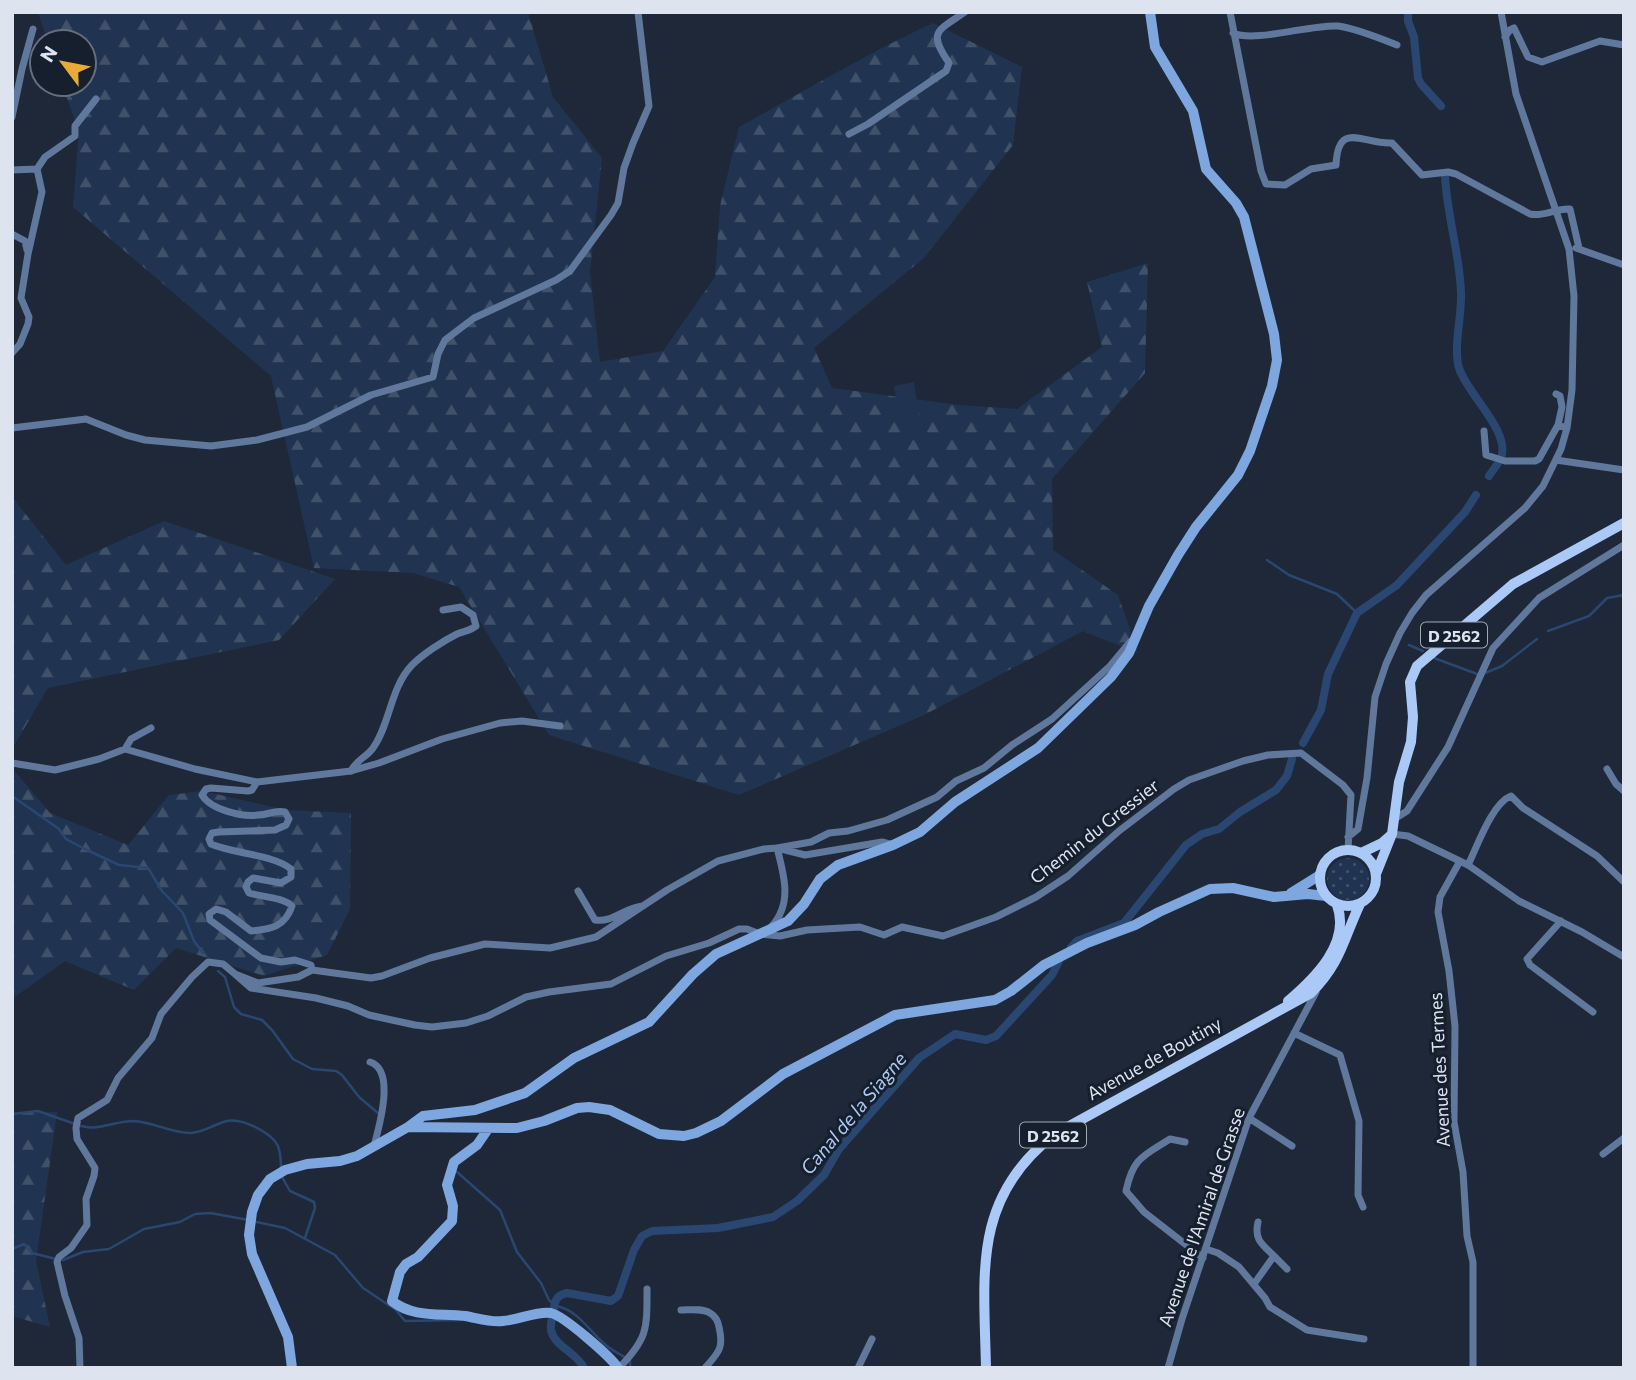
<svg xmlns="http://www.w3.org/2000/svg" width="1636" height="1380" font-family="Commissioner,sans-serif">
  <style>
    .grass { fill: url(#grass-dots) }
    .forest { fill: url(#forest-firs) }
    .pitch { fill: #203451 }
    .lines { fill: none; stroke-linecap: round; stroke-linejoin: round }
    .stream { stroke: #2a4772; stroke-width: 2.5 }
    .canal { stroke: #2a4772; stroke-width: 8 }
    .street { stroke: #60789c; stroke-width: 7 }
    .secondary { stroke: #7ea6df; stroke-width: 10 }
    .primary { stroke: #aac9f6; stroke-width: 10 }
    .labels { text-anchor: middle; dominant-baseline: central; stroke-width: 6; stroke-linejoin: round; paint-order: stroke }
    .shield { fill: #151f2d; stroke: #a1a9b5; stroke-width: 2 }
    .shield-label { font-size: 16px; font-weight: bold; fill: #dde4ef }
    .street-label { font-size: 18px; fill: #dde4ef; stroke: #151f2d }
    .water-label { font-size: 19px; font-style: italic; fill: #adc9f2; stroke: #151f2d }
  </style>
  <defs>
    <pattern id="grass-dots" width="8" height="8" patternUnits="userSpaceOnUse" patternTransform="scale(1.75)"><rect width="8" height="8" fill="#203451"/><path d="M2 2h.1M6 6h.1" fill="none" stroke="#40516a" stroke-width="1.8" stroke-linecap="round"/></pattern>
    <pattern id="forest-firs" width="22" height="20" patternUnits="userSpaceOnUse" patternTransform="scale(1.75)"><rect width="22" height="20" fill="#203451"/><path d="M5 1l3.5 6h-7zM16 11l3.5 6h-7z" fill="#40516a"/></pattern>
  </defs>
  <rect width="100%" height="100%" fill="#1e2838"/>
  <path class="grass" d="M1327 879a21 21 0 1 1 42 0a21 21 0 1 1-42 0Z"/>
  <path class="forest" d="M38,12H528L553,97L602,158L590,272L600,362L663,351L715,277L720,206L739,127C803,92 866,54 933,23L1022,67L1013,145L924,258L814,348L832,388L959,405L1017,409L1102,347L1087,282L1148,263L1145,373L1052,479L1053,550L1118,595L1138,653L1083,631L926,714L739,795L549,735L459,587L413,573L314,568L271,376L73,207L79,132L62,84H84V42H48Z
    M12,497L66,565L164,521L335,579L279,640L48,688L12,749Z
    M12,768L50,813L128,845L169,795L203,791L286,810L351,813L350,909L327,955L264,976L176,948L134,990L65,961L12,999Z
    M57,1112L36,1261L50,1327L12,1316V1113Z"/>
  <path class="pitch" d="M914,382L920,423L900,425L894,386Z"/>
  <g class="lines">
    <path class="stream" d="M1267,560L1289,575L1337,594L1357,613
      M1548,631L1589,616L1607,598L1624,595
      M1409,645L1423,651
      M1434,658L1477,674
      M1485,673L1502,666L1537,639
      M12,796L59,829L66,839L85,849L119,865L148,868L162,891L183,913L194,941L203,953
      M218,971L225,977L234,1007L241,1014L262,1020L272,1030L293,1059L312,1069L336,1071L342,1075L359,1097L378,1113
      M12,1114L38,1111L75,1124
      M81,1126C99,1131 115,1121 134,1121C153,1122 171,1133 191,1133C206,1132 214,1124 227,1121C242,1118 271,1132 278,1146C280,1152 281,1161 281,1167
      M457,1172L500,1210L517,1252L541,1283L549,1300L556,1306
      M282,1177L290,1191L314,1202L315,1208L305,1238
      M252,1221L285,1228L335,1255L363,1288L396,1310L405,1321L461,1320
      M12,1249L24,1244L32,1253L56,1259
      M63,1260L83,1252L109,1249L144,1229L180,1222L195,1214L210,1213L249,1220
      M551,1309L556,1306C579,1310 590,1333 607,1346C614,1352 623,1355 630,1361V1368"/>
    <path class="canal" d="M1408,12V21L1414,37L1418,78L1421,84L1441,106
      M1445,176C1447,216 1460,255 1461,293C1462,315 1453,348 1459,368C1467,394 1511,431 1501,458C1498,464 1493,470 1489,476
      M1303,743L1321,710L1328,674L1357,613L1397,585L1465,512L1476,495
      M1071,947L1077,941L1124,923L1186,845L1202,834L1219,829L1240,812L1276,790L1287,776L1292,759
      M584,1368C577,1353 554,1346 551,1330C550,1324 553,1315 554,1308C555,1299 558,1295 567,1293L611,1301L618,1296L634,1250L642,1236L652,1231L718,1228L773,1217L797,1201L824,1175L839,1149L919,1058L955,1034L986,1040L996,1036L1052,975L1059,961"/>
    <path class="street" d="M1230,12L1261,171L1266,184L1285,185L1311,169L1336,165C1338,119 1364,145 1392,143L1422,175L1448,172L1456,174L1530,214C1544,217 1556,208 1570,209L1579,248
      M1233,33C1255,43 1311,24 1338,26C1354,28 1382,39 1397,45
      M1505,37L1510,30L1514,28L1528,57L1542,62L1600,41L1624,45
      M12,117L22,69L33,29
      M849,134L868,124L946,71L949,63C927,31 938,31 965,12
      M37,169L45,157L75,136V126L96,99
      M12,170L37,169L42,192L28,254L21,298L29,317L28,324L20,344L12,353
      M12,234L25,241L27,250
      M1576,248L1624,265
      M1556,394L1560,396L1562,407L1558,425
      M12,428L86,419L126,435L145,440L211,446L257,440L307,427L371,395L433,377L438,354L445,340L474,318L556,280L570,271L611,215L618,203L624,168L633,143L649,106L638,12
      M1484,431L1486,455L1505,461H1535L1539,459L1558,425L1567,428
      M1556,460L1624,470
      M125,749L131,739L151,728
      M12,763L55,770L99,759L125,749L195,769L257,782L252,790L248,791L211,788L206,789L202,795C211,810 242,817 258,815C268,815 274,810 285,812L289,819L286,825L275,830L219,832L212,833L209,839L211,844C234,854 272,854 291,869V877L281,883L253,878L248,882L246,887L249,893C262,897 282,897 292,906C285,927 271,929 251,931L226,912L216,909L209,914L210,920L261,958L281,962L295,960L311,965L312,970
      M1607,769L1616,784L1624,791
      M351,771C356,760 367,757 373,748C390,725 390,688 412,665C423,654 443,641 457,634C464,631 470,631 476,626L473,615L461,607L443,610
      M257,782L351,771L379,763L442,739L500,723L522,721L560,726
      M1396,818L1407,811L1448,747L1493,648L1539,598L1624,545
      M1392,834L1408,836L1468,865L1519,901L1582,932L1624,957
      M1348,837L1358,829L1367,778L1375,697L1386,664L1400,633L1412,613L1426,595L1525,508L1543,486L1561,449L1567,428L1572,390L1574,296L1569,249L1516,94L1501,12
      M1460,861L1440,897L1438,912L1449,971L1455,1026L1454,1122L1463,1172L1467,1236L1473,1262V1368
      M1468,865C1477,847 1492,803 1511,796L1523,808L1597,856L1624,882
      M578,891L595,920C613,923 625,907 643,906
      M1561,921L1527,959L1530,965L1593,1012
      M771,927C793,904 784,875 777,848L811,842L829,833L848,831L887,820L937,797L956,781L984,768L1012,745L1052,719L1110,666L1130,642
      M235,974L251,988L316,998L348,1006L369,1015L415,1025L432,1027L466,1023L488,1016L526,997L549,992L611,984L666,956L709,943L739,929H747L760,934L780,936L807,930L860,927L884,935L902,927L943,936L996,917L1036,897L1068,876L1119,831L1174,789L1189,780L1243,761L1268,755L1301,753L1343,785L1351,795L1348,850
      M1294,1033L1340,1055L1359,1121L1358,1195L1363,1207
      M370,1062C396,1070 379,1127 374,1146
      M1249,1118L1292,1146
      M1185,1142L1170,1139C1143,1156 1133,1158 1126,1191L1144,1212L1203,1258
      M1603,1154L1624,1138
      M1206,1249L1218,1253L1239,1267L1265,1298L1270,1307L1307,1330L1364,1339
      M1274,1256L1287,1269
      M1254,1284L1274,1256C1262,1244 1254,1240 1258,1222
      M681,1310C690,1310 702,1308 710,1313C715,1316 718,1321 719,1327C724,1348 719,1352 705,1368
      M80,1368L79,1338L65,1296L57,1262L59,1257L71,1248L87,1225L86,1199L94,1176L95,1168L77,1139L76,1128L78,1118L107,1100L118,1078L152,1038L161,1014L192,977L208,962L223,964L235,974L258,983L298,977L312,970L371,978L382,976L430,958L485,944L550,948L596,937L667,890L718,861L764,849L777,848L805,855L882,842L893,845
      M619,1368C648,1338 647,1329 647,1289
      M858,1368L872,1339
      M1168,1368L1182,1319L1249,1118L1316,992"/>
    <path class="secondary" d="M1291,893L1320,875
      M408,1127L423,1116L475,1110L525,1093L574,1058L649,1022L693,974L716,954L788,921L804,904L820,879L838,865L893,845L920,832L955,802L1038,748L1111,677L1129,653L1149,606L1178,555L1196,527L1238,475L1250,451L1272,386L1277,360L1274,334L1244,217L1236,203L1206,169L1193,111L1155,47L1150,12
      M488,1129L477,1145L454,1162L447,1185L453,1206L452,1221L418,1257L406,1264L400,1272L392,1301C413,1318 440,1313 465,1316C477,1318 491,1323 503,1321C518,1320 537,1311 551,1313C564,1316 610,1356 618,1368
      M292,1368L288,1337L252,1254L249,1235L252,1212L258,1195L270,1179L285,1170L307,1164L340,1161L357,1156L408,1127L517,1128L544,1121L577,1108L589,1107L610,1110L659,1134L684,1136L696,1133L721,1121L783,1074L895,1015L995,1000L1011,991L1044,965L1087,943L1135,925L1159,912L1210,889L1233,888L1274,897L1308,894L1326,896"/>
    <path class="primary" d="M1320 878a28 28 0 1 1 56 0a28 28 0 1 1-56 0Z
      M1361,853L1382,843L1390,836
      M1376,874L1392,834L1399,782L1411,742L1413,717L1410,682L1417,666L1513,584L1624,523
      M1288,1001C1315,978 1351,943 1337,905
      M986,1368C984,1274 972,1197 1055,1134L1311,993C1341,963 1343,940 1360,904"/>
  </g>
  <g class="labels">
    <g class="shield">
      <rect x="1421" y="622.5" width="66" height="25" rx="5"/>
      <rect x="1020" y="1122.5" width="66" height="25" rx="5"/>
    </g>
    <g class="shield-label">
      <text x="1454" y="635">D 2562</text>
      <text x="1053" y="1135">D 2562</text>
    </g>
    <g class="street-label">
      <text transform="translate(1094 831) rotate(-38)">Chemin du Gressier</text>
      <text transform="translate(1154 1058) rotate(-29)">Avenue de Boutiny</text>
      <text transform="translate(1439 1070) rotate(-93)">Avenue des Termes</text>
      <text transform="translate(1201 1217) rotate(-71)">Avenue de l'Amiral de Grasse</text>
    </g>
    <g class="water-label">
      <text transform="translate(853 1113) rotate(-50)">Canal de la Siagne</text>
    </g>
  </g>
  <rect width="1636" height="1380" fill="none" stroke="#dde4ef" stroke-width="28"/>
  <g transform="translate(63 63) rotate(302)"><circle r="33" fill="#151f2d" stroke="#656e7b" stroke-width="2"/>
  <path d="M0-5L12 26L0 18L-12 26Z" fill="#eaaa38"/>
  <text y="-10" font-size="19" font-weight="bold" text-anchor="middle" fill="#dde4ef">N</text>
  </g>
</svg>
